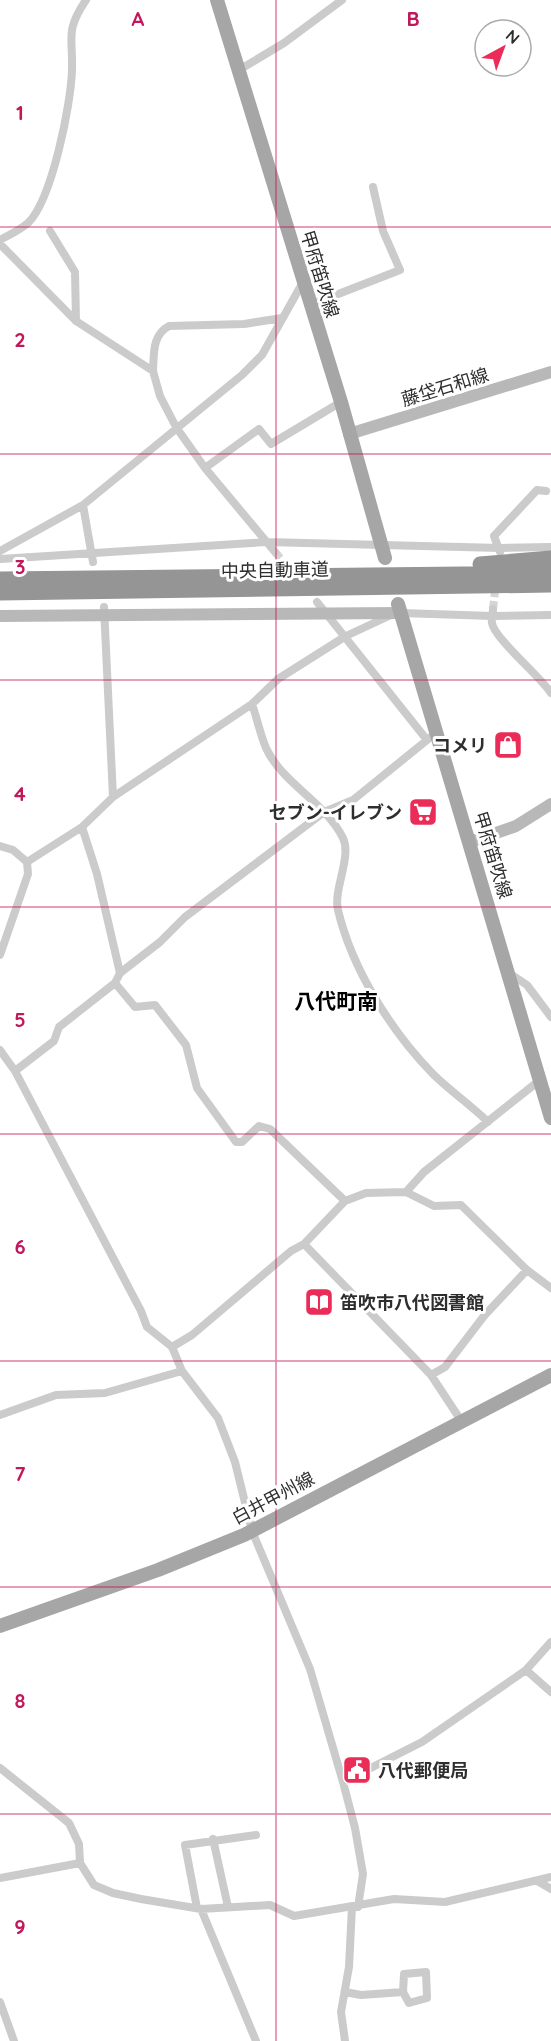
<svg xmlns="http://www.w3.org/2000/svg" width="551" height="2041" font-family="Quicksand,'Noto Sans JP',sans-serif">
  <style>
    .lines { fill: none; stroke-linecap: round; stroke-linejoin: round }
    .street-tunnel { stroke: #d5d5d5; stroke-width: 8; stroke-dasharray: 8 4; stroke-linecap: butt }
    .street { stroke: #cbcbcb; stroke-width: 8 }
    .secondary { stroke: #b8b8b8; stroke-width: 12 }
    .primary { stroke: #a6a6a6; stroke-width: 14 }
    .highway { stroke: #959595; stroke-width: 15 }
    .grid { fill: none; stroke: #c2185b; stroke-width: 1.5; stroke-opacity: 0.55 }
    .labels { text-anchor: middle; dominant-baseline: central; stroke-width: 6; stroke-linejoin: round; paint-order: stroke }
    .street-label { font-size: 18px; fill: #2e2e2e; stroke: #fff }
    .poi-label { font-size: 18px; font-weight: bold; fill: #2e2e2e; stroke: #fff; text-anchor: end }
    .quarter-label { font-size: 21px; font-weight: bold; fill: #000; stroke: #fff }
    .grid-label { font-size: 20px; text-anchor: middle; font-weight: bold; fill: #c2185b; stroke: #fff; stroke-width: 6; stroke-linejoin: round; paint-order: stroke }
  </style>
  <rect width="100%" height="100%" fill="#fff"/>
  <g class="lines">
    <path class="street-tunnel" d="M275,552L296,576
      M493,609L496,582"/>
    <path class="street" d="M239,70L284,43L342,0
      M50,231L75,272L76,321
      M0,240C9,235 20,230 28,223C52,200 71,104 72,70C73,37 65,31 86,0
      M0,244L76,321L153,371L160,396L176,427L205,468L275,552
      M310,305L400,270L383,231L373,187
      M153,371C154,354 152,335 169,326L244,324L282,318
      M205,468L259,429L271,444L341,402
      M83,505L93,562
      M0,551L83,505L242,375L262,355L303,282
      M500,552L494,536L537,490L546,491
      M0,559L266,542L500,548L551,547
      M317,602L427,740
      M104,607L113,797
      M493,609C493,613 491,619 492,623C494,638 540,676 551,693
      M401,613L492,616L551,615
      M252,704C257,718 260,734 266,748C282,783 325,802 343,838C352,857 333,890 338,910C352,969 391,1031 433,1074C450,1091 471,1105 488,1122
      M0,846L13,850L27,862L28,874L0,955
      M27,862L82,827
      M120,973L97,874L82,827L113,797L252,704L278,679L346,636L391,615
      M509,973L527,985L551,1017
      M115,983L135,1007L155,1005L186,1045L197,1088L236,1142H242L259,1126L270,1129L345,1201
      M0,1050L15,1071L141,1311L147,1327L172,1347L182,1371L218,1418L235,1462L252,1531L310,1669L343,1782L355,1828L363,1874L358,1907
      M15,1071L54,1041L59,1027L115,983L120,973L160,942L185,917L324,812L353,800L437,732
      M406,1192L424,1172L540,1080
      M304,1244L431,1375L462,1422
      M172,1347L192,1335L291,1251L304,1244L345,1201L366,1193L406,1192L434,1206L461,1205L527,1270L551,1288
      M431,1375L445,1367L484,1316L527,1270
      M0,1415L56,1395L105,1393L182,1371
      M526,1670L551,1692
      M0,1768L69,1823L79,1844L80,1863L94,1885L113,1893L141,1899L201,1909L270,1905L294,1916L394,1899L445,1902L551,1877
      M343,1782L422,1742L490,1695L526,1670L551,1642
      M213,1839L228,1907
      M0,1878L80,1863
      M539,1882L551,1889
      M197,1908L185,1845L256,1835
      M201,1909L256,2041
      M345,1992L361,1995L403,1992L409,2003L427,1998L426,1972L404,1974L403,1992
      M0,2002L14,2041
      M345,2041L341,2012L349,1967L352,1907"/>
    <path class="secondary" d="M349,434L551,372
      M0,616L401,613
      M470,842L516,826L551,804"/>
    <path class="primary" d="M217,0L341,402L385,558
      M398,604L551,1118
      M0,1626L158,1570L244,1535L551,1375"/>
    <path class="highway" d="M480,564L551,558
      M0,579L551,573
      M0,593L551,585"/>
  </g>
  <path class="grid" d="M276,0V2041M0,227H551M0,454H551M0,680H551M0,907H551M0,1134H551M0,1361H551M0,1587H551M0,1814H551"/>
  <defs>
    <g id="shop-square" transform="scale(1.5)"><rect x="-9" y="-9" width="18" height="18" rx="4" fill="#e92d58" stroke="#fff"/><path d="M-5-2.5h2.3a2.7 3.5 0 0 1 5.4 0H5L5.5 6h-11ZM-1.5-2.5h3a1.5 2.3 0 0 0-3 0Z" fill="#fff"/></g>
    <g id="supermarket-square" transform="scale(1.5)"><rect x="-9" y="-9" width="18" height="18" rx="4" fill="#e92d58" stroke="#fff"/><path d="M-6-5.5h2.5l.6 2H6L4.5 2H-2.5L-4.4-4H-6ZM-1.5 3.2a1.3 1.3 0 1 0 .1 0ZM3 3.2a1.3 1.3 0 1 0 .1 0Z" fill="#fff"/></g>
    <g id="library-square" transform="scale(1.5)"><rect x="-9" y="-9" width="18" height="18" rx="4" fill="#e92d58" stroke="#fff"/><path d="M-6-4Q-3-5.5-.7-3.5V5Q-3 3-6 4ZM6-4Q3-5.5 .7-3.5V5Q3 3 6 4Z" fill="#fff"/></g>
    <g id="civic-square" transform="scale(1.5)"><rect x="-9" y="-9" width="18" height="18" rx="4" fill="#e92d58" stroke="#fff"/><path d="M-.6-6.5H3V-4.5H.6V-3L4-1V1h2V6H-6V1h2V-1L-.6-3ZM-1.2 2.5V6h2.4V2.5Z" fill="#fff"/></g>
  </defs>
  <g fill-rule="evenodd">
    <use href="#shop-square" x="508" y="745"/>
    <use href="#supermarket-square" x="423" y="812"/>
    <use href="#library-square" x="319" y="1302"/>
    <use href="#civic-square" x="357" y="1770"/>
  </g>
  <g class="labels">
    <g class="street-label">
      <text transform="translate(320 274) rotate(73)">甲府笛吹線</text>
      <text transform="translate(445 387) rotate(-17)">藤垈石和線</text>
      <text transform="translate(275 570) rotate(-1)">中央自動車道</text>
      <text transform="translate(493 855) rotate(73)">甲府笛吹線</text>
      <text transform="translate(273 1498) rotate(-28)">白井甲州線</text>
    </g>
    <g class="poi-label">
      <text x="487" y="745">コメリ</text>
      <text x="402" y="812">セブン-イレブン</text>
      <text x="340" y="1302" text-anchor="start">笛吹市八代図書館</text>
      <text x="378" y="1770" text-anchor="start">八代郵便局</text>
    </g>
    <g class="quarter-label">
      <text x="336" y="1001">八代町南</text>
    </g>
  </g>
  <g class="grid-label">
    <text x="138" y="26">A</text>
    <text x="413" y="26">B</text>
    <text x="20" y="120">1</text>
    <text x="20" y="347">2</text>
    <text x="20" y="574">3</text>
    <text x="20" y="801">4</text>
    <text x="20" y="1027">5</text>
    <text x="20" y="1254">6</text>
    <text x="20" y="1481">7</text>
    <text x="20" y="1708">8</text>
    <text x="20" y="1934">9</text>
  </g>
  <g transform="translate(503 48) rotate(41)"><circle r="28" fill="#ffffff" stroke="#ababab" stroke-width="1.5"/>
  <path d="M0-4.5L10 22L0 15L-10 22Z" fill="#e92d58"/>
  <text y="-9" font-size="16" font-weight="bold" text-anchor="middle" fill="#2e2e2e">N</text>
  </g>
</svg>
